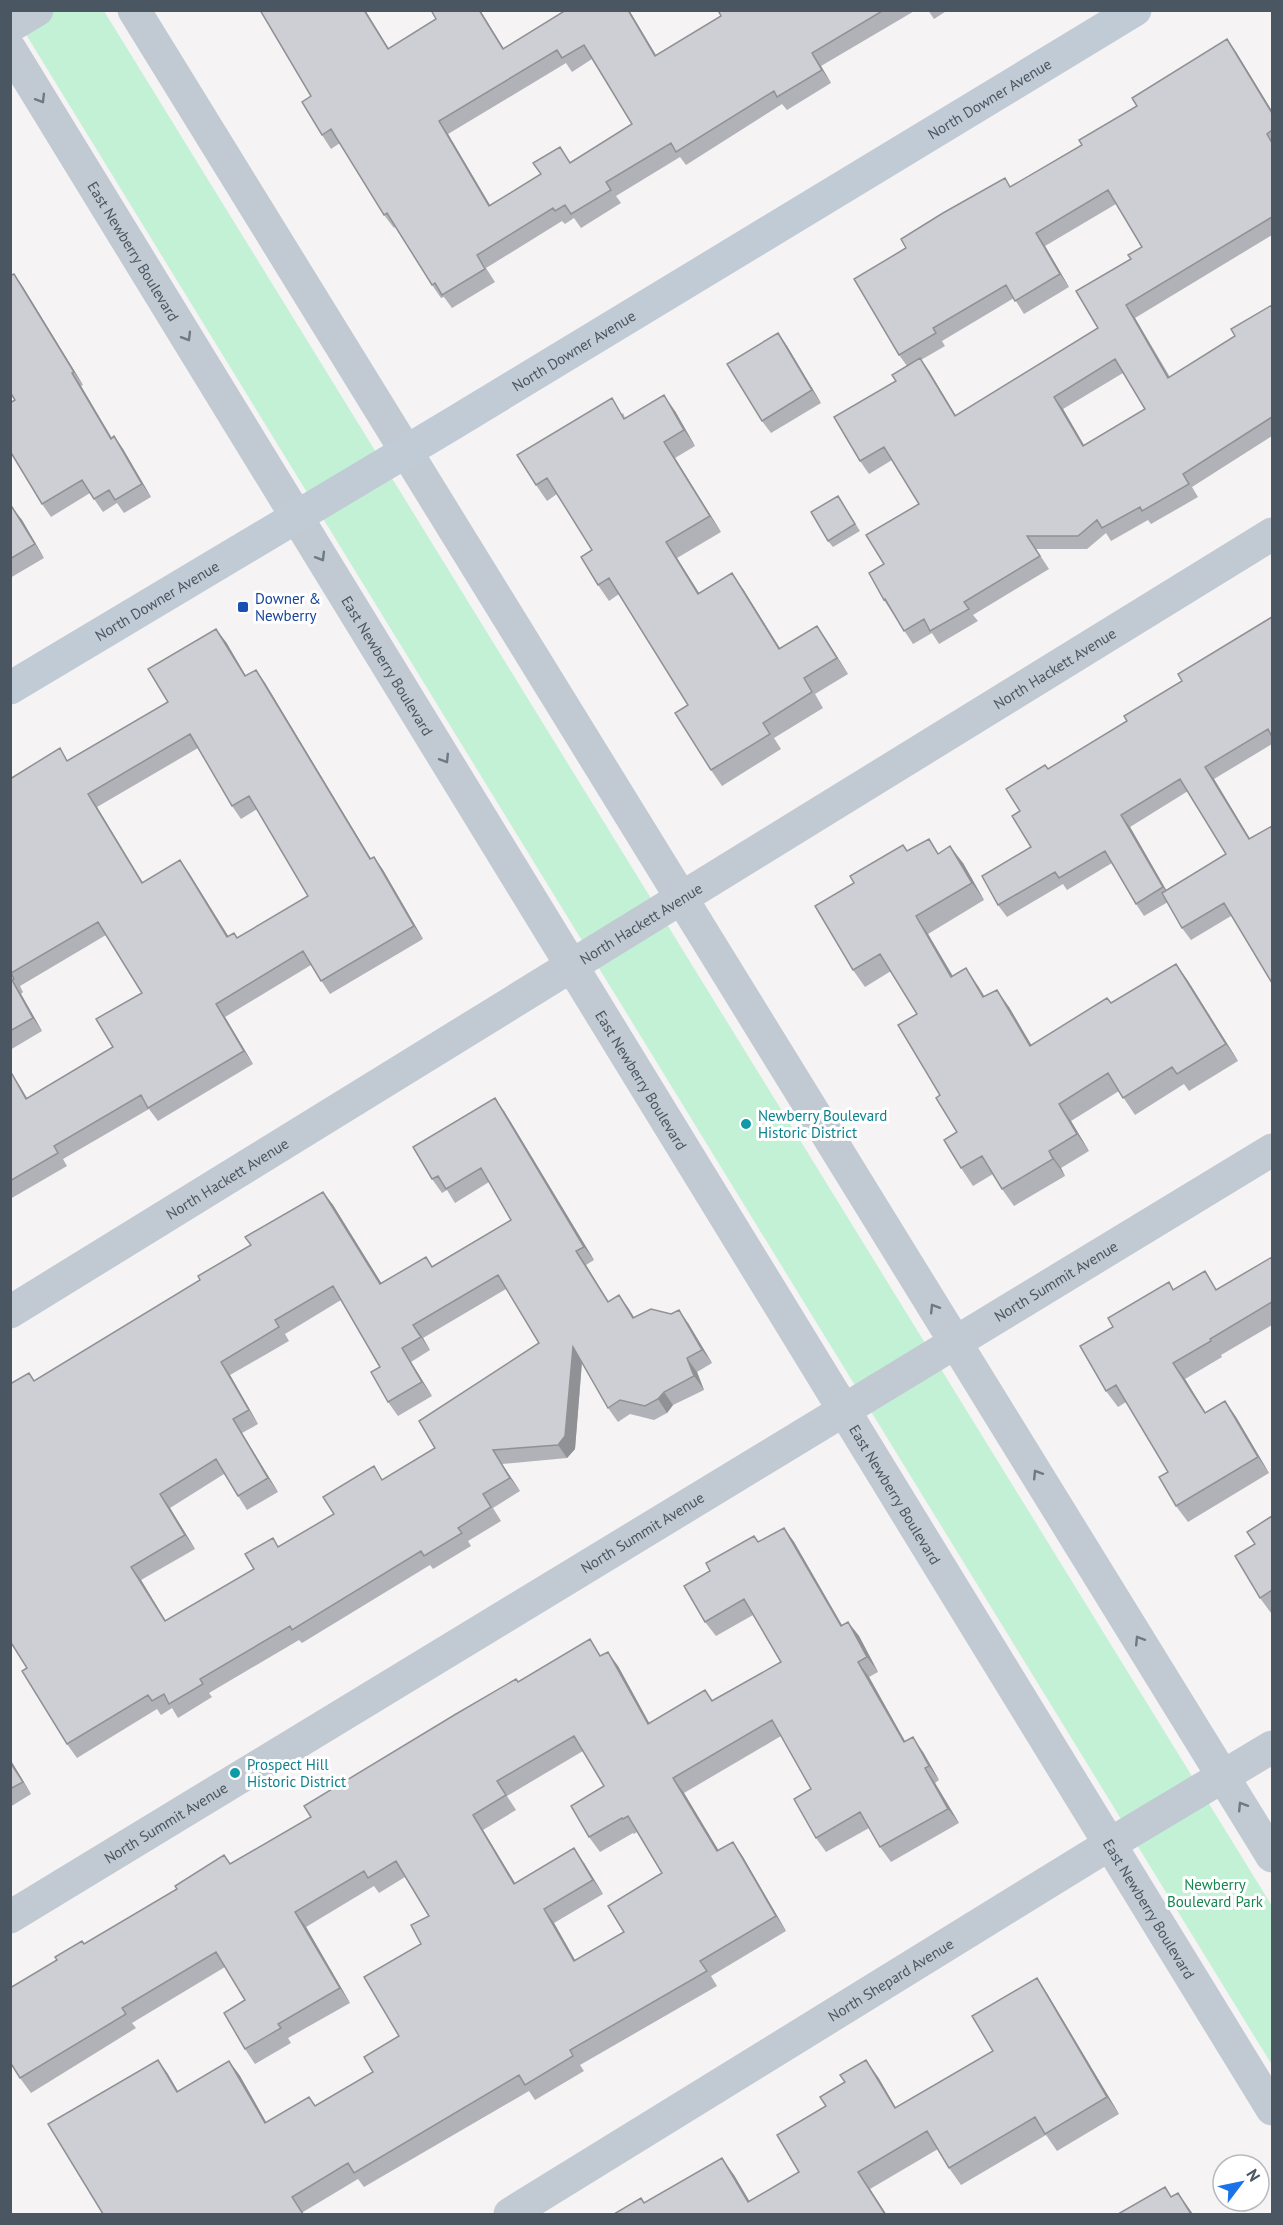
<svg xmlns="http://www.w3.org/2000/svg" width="1283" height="2225" font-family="'PT Sans',sans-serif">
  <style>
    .green { fill: #c3f1d5 }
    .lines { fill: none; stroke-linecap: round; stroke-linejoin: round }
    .street { stroke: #c1cad2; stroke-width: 33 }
    .secondary { stroke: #c1cbd6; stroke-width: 33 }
    .wall { fill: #b0b2b7; fill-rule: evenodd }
    .shaded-wall { fill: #909195 }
    .building { fill: #cdcfd5; stroke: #909195; stroke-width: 1.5; fill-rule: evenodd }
    .oneway { stroke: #6e7983 }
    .transit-dot { fill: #1a4fb4; stroke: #fff; stroke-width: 2 }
    .culture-dot { fill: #0f9aa8; stroke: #fff; stroke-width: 2 }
    .labels { text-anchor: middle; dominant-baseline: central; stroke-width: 6; stroke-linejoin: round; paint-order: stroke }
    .street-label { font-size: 15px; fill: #4a5661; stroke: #fff }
    .transit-label { font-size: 15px; fill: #164399; stroke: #fff; text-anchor: start }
    .culture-label { font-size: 15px; fill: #0d838f; stroke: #fff; text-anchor: start }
    .park-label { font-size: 15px; fill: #17864f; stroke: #fff }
  </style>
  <rect width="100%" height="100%" fill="#f5f3f3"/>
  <path class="green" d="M11,10L104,11L1272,1906V2065Z"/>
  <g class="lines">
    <g class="street">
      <path d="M134,10L1272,1856"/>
      <path d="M10,26L37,10"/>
      <path id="s1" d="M10,49L1272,2109"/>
      <path id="s2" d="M10,1312L1272,534"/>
      <path id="s3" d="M10,1917C431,1661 851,1404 1272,1150"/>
      <path id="s4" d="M510,2214L1110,1844L1272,1747"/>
    </g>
    <path class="secondary" id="s5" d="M10,688L452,424L1135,10"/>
  </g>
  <path class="wall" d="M365,10L389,49L436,19L431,10H480L504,49L566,10H629L656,55L721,16L718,10H916L821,66L831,83L787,110L782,104L686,165L680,157L616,196L621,203L581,228L574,218L565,224L562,221L486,268L495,282L452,308L444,297L441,298L432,285L395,227L394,228L384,215L340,143L331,149L322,135L311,96ZM592,59L632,124L570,162L490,205L448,134L566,63L572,72Z
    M928,10H948L934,19Z
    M1227,39L1236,52L1272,111V235L1135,318L1170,377L1235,336L1272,305V436L1192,487L1198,497L1151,524L1148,520L1111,541L1106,533L1087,549H1036L1049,569L973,615L978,621L939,644L932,633L913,644L884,600V564L919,504L892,460L869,474L860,461L907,366L899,355L906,248L1005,178L1010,187L1082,145L1137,106ZM1116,204L1142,247L1131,259L1098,328L956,416L929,371L921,360L945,346L942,341L1014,298L1024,314L1069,287L1045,246ZM1123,373L1145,409L1084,445L1063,409Z
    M14,274L23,287L83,385L81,386L112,438L114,436L123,449L151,497L124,513L117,503L103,512L90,493L51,517L42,504L15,400L12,275Z
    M778,333L787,346L821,403L771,433L762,421Z
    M675,411L695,446L675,458L721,532L677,558L699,593L743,589L780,648L817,626L848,674L815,694L823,708L774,738L781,749L722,786L711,770L688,705L619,594L609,601L598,585L592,550L557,494L547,501L536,485L623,413L625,418Z
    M838,496L860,531L833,547L828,541Z
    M10,508L22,520L44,558L10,578Z
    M1272,617V744L1214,779L1250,839L1231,916L1191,940L1182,928L1168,902L1144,916L1136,904L1112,863L1067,890L1063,884L1007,917L998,905L1031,847L1020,811L1048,769L1127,721ZM1188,791L1226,854L1166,890L1130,827Z
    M226,642L246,676L256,670L265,683L371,859L374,857L383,870L423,939L330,994L311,965L225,1017L253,1064L158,1121L149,1109L63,1159L67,1166L10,1199V1075L12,1074L27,1098L113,1047L142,993L106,935L20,986L23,992L21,994L42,1031L10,1050V779L68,760L168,702ZM198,748L232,806L241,819L257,809L308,896L238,938L228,937L189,873L142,883L97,807Z
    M908,851L939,853L963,863L984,900L928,934L953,976L978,986L985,997L1009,1007L1031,1045L1112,1003L1176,964L1188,981L1238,1061L1189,1091L1184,1084L1135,1115L1119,1091L1071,1121L1089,1151L1061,1168L1065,1176L1014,1206L1002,1189L993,1174L973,1186L961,1168L957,1132L940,1095L917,1014L891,971L865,987L853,970L854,883Z
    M504,1111L594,1260L586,1265L609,1302L619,1295L634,1318L688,1323L712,1363L697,1372L704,1390L673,1405L667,1413L654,1420L630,1414L618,1422L608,1408L582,1363L575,1449L567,1458L502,1464L520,1491L493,1508L501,1521L468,1541L471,1546L433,1569L430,1565L302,1643L299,1640L209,1693L212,1697L178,1718L172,1708L161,1715L157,1709L77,1758L67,1744L27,1668L34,1381L200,1280L251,1245L323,1192L333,1205L381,1283L426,1257L432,1266L511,1220L489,1182L455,1203L447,1190L442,1193L432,1179ZM506,1289L539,1343L435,1448L383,1480L334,1514L279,1547L254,1569L166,1621L141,1580L195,1549L170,1508L224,1474L247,1510L278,1492L242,1433L258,1424L230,1375L289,1341L285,1334L341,1300L380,1367L388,1402L398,1416L432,1396L411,1362L430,1350L423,1338Z
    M1272,1257V1325L1221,1355L1222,1357L1185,1379L1206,1413L1225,1401L1236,1417L1269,1473L1188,1522L1176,1506L1168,1472L1126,1402L1118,1407L1106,1391L1113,1327L1169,1282L1174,1290L1217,1289Z
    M1272,1516V1612L1271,1613L1260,1598L1255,1544Z
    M784,1528L794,1542L842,1625L848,1622L859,1636L878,1672L869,1677L905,1742L923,1752L939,1780L935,1783L959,1823L891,1862L880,1847L869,1828L826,1852L816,1838L811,1789L781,1736L684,1793L718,1850L733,1842L743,1857L786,1931L711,1976L717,1986L580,2065L584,2071L535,2100L529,2091L364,2187L358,2179L303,2212L103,2214L158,2060L178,2092L229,2061L240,2076L266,2122L309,2097L315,2106L373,2072L399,2036L429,1916L405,1877L379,1893L374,1886L306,1927L350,2003L288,2038L291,2043L255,2064L245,2049V2000L225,1967L132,2023L136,2028L31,2093L20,2078L84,1944L177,1889L230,1864L311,1817L518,1682L601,1655L618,1666L649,1723L705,1690L712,1700L781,1662L753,1615L716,1636L705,1622L759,1542ZM583,1751L604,1786L589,1837L600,1852L633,1833L634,1834L637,1832L662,1873L624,1932L575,1960L554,1923L603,1894L584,1863L515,1883L483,1830L516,1810L507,1796Z
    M10,1759L31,1794L10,1807Z
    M1037,1978L1048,1995L1119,2114L1057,2151L1046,2135L961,2185L949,2168L938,2149L870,2189L886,2214H614L645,2203L734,2175L749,2201L799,2172L878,2077L896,2108L993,2051Z"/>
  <path class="shaded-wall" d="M364,10H365L397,62L388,49Z
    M479,10H480L512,62L503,49Z
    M628,10H629L664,69L655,56Z
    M1227,39L1236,52L1272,111V113Z
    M812,53L821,66L831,83L822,70Z
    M439,121L448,134L498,219L489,206Z
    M1036,233L1045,246L1069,287L1060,274Z
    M14,274L23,287L83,385L74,372Z
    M1126,305L1135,318L1177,391L1168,378Z
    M778,333L787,346L821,403L812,390Z
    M920,358L929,371L964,429L955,416Z
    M72,373L81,386L119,451L111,439Z
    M664,395L675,411L695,446L684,430Z
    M1054,397L1063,409L1092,459L1083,446Z
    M114,436L123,449L151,497L142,484Z
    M664,442L675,458L721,532L710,516Z
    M12,507L22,520L44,558L35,544Z
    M666,542L677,558L709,609L698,594Z
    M732,573L743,589L790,665L779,649Z
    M817,626L828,642L848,674L837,658Z
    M216,629L226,642L254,690L245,676Z
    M256,670L265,683L379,872L370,859Z
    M1205,767L1214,779L1258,852L1249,839Z
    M88,794L97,807L151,896L142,883Z
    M1121,815L1130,827L1172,900L1163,887Z
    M950,846L963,863L984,900L972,883Z
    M374,857L383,870L423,939L414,926Z
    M180,860L189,873L237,950L227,937Z
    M916,916L928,934L963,994L951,977Z
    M1176,964L1188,981L1238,1061L1226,1044Z
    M966,968L978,986L995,1015L983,997Z
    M12,980L21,994L42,1031L33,1018Z
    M997,990L1009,1007L1042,1063L1030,1046Z
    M216,1004L225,1017L253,1064L244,1051Z
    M12,1074L21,1088L35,1112L26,1099Z
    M495,1098L504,1111L594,1260L584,1247Z
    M1059,1104L1071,1121L1089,1151L1077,1134Z
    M1049,1151L1061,1168L1065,1176L1053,1159Z
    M323,1192L333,1205L390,1297L380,1284Z
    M576,1251L586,1265L617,1316L608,1302Z
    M619,1295L629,1309L643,1332L633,1318Z
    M679,1310L688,1323L712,1363L702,1350Z
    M413,1325L423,1338L430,1350L421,1337Z
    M573,1347L582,1360L575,1449L567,1458L558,1445Z
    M402,1348L411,1362L432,1396L422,1382Z
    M687,1358L697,1372L704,1390L694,1376Z
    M221,1362L230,1375L258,1424L249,1410Z
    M1173,1363L1185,1379L1216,1430L1205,1413Z
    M664,1392L673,1405L667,1413L658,1399Z
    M1225,1401L1236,1417L1269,1473L1258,1457Z
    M233,1419L242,1433L278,1492L268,1478Z
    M493,1450L502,1464L520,1491L510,1478Z
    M160,1494L170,1508L195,1549L185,1535Z
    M784,1528L794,1542L851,1641L841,1626Z
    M131,1567L141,1580L174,1635L165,1621Z
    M848,1622L859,1636L878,1672L867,1657Z
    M608,1652L618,1666L658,1739L648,1724Z
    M858,1662L869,1677L914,1757L904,1742Z
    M913,1737L923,1752L939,1780L929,1766Z
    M10,1759L31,1794L10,1762Z
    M925,1768L935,1783L959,1823L948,1809Z
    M673,1778L684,1793L728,1866L717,1851Z
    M473,1815L483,1830L524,1898L514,1884Z
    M733,1842L743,1857L786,1931L776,1916Z
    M574,1848L584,1863L603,1894L593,1880Z
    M544,1909L554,1923L584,1976L574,1961Z
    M295,1912L306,1927L350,2003L340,1988Z
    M1037,1978L1048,1995L1119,2114L1107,2097Z
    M158,2060L168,2074L187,2107L177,2092Z
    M866,2060L878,2077L906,2125L895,2108Z
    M229,2061L240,2076L275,2138L265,2123Z
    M722,2158L734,2175L757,2214L748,2202Z
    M858,2172L870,2189L886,2214H885Z
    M1178,2193L1193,2214H1191Z"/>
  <path class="building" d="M260,10H364L388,49L436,19L431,10H479L503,49L566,10H628L655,56L721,16L718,10H884L812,53L822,70L777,97L774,91L676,152L671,143L606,182L611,190L571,214L565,205L555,211L553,208L477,255L485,269L442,295L435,283L432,285L387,213L384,215L331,129L322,135L302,102L311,96ZM584,45L632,124L570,163L560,147L533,163L541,174L489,206L439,121L557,50L562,58Z
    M1227,39L1272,113V130L1267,134L1272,143V217L1126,305L1168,378L1235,336L1231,329L1272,305V417L1183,474L1189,484L1142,511L1140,507L1102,528L1097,520L1078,536H1027L1040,556L964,602L969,609L930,631L924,619L904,631L885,599L884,600L869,573L884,564L866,535L919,504L884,447L860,461L834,417L896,381L892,375L920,358L955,416L1098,328L1076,291L1131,259L1128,255L1142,247L1108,190L1036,233L1060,274L1015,301L1006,285L933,328L936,333L899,355L854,279L906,248L901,239L943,213L1005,178L1010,187L1082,145L1079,140L1137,106L1132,98ZM1115,359L1145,409L1083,446L1054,397Z
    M10,274L12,275L14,274L74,372L72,373L111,439L114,436L142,484L115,500L109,490L94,499L82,480L42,504L10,451V403L15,400L10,392Z
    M778,333L812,390L762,421L727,364Z
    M664,395L684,430L664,442L710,516L666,542L698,594L732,573L779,649L817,626L837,658L804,678L812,692L763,723L770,734L711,770L675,713L688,705L609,578L598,585L581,557L592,550L547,478L536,485L517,455L612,398L624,419Z
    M838,496L855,524L828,541L811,512Z
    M12,507L35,544L10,559V508Z
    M1272,617V737L1268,729L1205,767L1249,839L1272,826V983L1224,903L1182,928L1162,893L1226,854L1180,779L1121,815L1163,887L1136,904L1105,851L1059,878L1055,872L998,905L982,876L1031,847L1012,816L1020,811L1006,789L1045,765L1048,769L1127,721L1124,716L1182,681L1178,674Z
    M216,629L245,676L256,670L370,859L374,857L414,926L321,981L303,951L216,1004L244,1051L148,1108L141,1095L54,1146L58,1153L10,1181V1075L12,1074L26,1099L113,1047L96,1019L142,993L98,922L11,973L14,979L12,980L33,1018L10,1031V779L60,748L67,761L168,702L148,669ZM190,734L232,806L249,796L308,896L237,938L234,933L227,937L180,860L142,883L88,794Z
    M929,839L938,854L950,846L972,883L916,916L951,977L966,968L983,997L997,990L1030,1046L1107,998L1111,1003L1176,964L1226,1044L1177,1074L1172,1067L1123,1098L1108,1073L1059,1104L1077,1134L1049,1151L1053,1159L1002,1189L982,1156L961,1168L944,1140L957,1132L936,1098L940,1095L898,1025L917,1014L880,954L853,970L815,906L854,883L850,876L903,845L907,851Z
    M495,1098L584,1247L576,1251L608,1302L619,1295L633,1318L651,1309L671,1314L679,1310L702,1350L687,1358L694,1376L664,1392L658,1399L645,1406L620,1400L608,1408L573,1347L565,1436L558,1445L493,1450L510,1478L483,1494L491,1507L458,1528L462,1533L424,1556L421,1551L292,1630L290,1626L200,1679L203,1684L169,1704L164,1694L152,1701L148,1695L67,1744L22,1671L27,1668L10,1641V1384L29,1373L34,1381L200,1280L198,1276L251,1245L245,1237L323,1192L380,1284L426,1257L432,1267L511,1220L481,1168L446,1189L438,1176L432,1179L413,1147ZM498,1275L539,1343L419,1421L435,1448L382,1480L374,1466L323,1497L334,1514L278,1547L273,1538L245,1554L254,1569L165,1621L131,1567L185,1535L160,1494L216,1459L238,1496L268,1478L233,1419L249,1410L221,1362L279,1327L275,1320L333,1286L380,1367L371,1372L388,1402L422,1382L402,1348L421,1337L413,1325Z
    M1272,1257V1302L1210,1339L1211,1341L1173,1363L1205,1413L1225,1401L1258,1457L1176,1506L1159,1477L1168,1472L1116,1385L1106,1391L1080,1346L1113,1327L1108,1318L1169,1282L1173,1290L1205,1271L1216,1290Z
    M1272,1516V1590L1260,1598L1235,1556L1255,1544L1247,1532Z
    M784,1528L841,1626L848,1622L867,1657L858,1662L904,1742L913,1737L929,1766L925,1768L948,1809L880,1847L860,1812L816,1838L794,1799L811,1789L772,1720L673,1778L717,1851L733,1842L776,1916L700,1961L707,1971L570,2050L573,2056L525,2085L519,2075L354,2173L348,2163L292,2197L303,2214H103L48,2124L158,2060L177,2092L229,2061L265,2123L309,2097L315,2106L373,2072L364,2057L399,2036L364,1977L421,1944L411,1925L429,1916L396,1861L368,1878L364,1871L295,1912L340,1988L278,2024L281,2028L245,2049L224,2013L245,2000L216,1952L122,2008L126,2014L20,2078L10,2062V1988L57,1960L55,1957L82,1941L84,1944L177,1889L175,1886L224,1855L230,1864L311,1817L304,1806L456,1714L516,1679L518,1682L590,1639L600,1656L608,1652L648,1724L705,1690L712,1701L781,1662L744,1599L705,1622L684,1586L710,1571L706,1563L754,1536L758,1542ZM574,1736L604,1786L571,1806L589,1837L622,1818L623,1819L628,1816L662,1873L608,1906L624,1932L574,1961L544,1909L593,1880L574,1848L514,1884L473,1815L506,1795L497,1781Z
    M10,1762L23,1782L10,1789Z
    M1037,1978L1107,2097L1045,2134L1035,2117L949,2168L927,2131L858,2172L885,2214H614L641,2198L644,2203L722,2158L748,2202L799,2172L777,2135L826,2106L820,2097L845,2082L840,2075L866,2060L895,2108L993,2051L972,2016Z
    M1165,2187L1171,2197L1178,2193L1191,2214H1118Z"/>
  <defs><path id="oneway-chevron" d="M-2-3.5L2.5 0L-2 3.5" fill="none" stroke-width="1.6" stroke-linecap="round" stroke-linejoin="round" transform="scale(1.5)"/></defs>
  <g class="oneway">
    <use href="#oneway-chevron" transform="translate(41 99) rotate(59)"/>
    <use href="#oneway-chevron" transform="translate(187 337) rotate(59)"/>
    <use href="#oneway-chevron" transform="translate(321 557) rotate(59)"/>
    <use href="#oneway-chevron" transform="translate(445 759) rotate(58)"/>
    <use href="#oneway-chevron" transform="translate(934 1308) rotate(-122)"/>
    <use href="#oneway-chevron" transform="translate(1037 1474) rotate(-122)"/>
    <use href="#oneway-chevron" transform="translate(1139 1640) rotate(-122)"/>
    <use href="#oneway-chevron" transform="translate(1242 1806) rotate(-122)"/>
  </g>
  <rect class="transit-dot" x="237" y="601" width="12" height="12" rx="3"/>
  <g class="culture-dot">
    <circle cx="746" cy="1124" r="6"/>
    <circle cx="235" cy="1773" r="6"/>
  </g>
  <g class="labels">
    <g class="street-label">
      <text stroke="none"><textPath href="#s5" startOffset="1143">North Downer Avenue</textPath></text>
      <text stroke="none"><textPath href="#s1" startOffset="237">East Newberry Boulevard</textPath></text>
      <text stroke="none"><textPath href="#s5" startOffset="657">North Downer Avenue</textPath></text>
      <text stroke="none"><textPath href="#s5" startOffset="171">North Downer Avenue</textPath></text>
      <text stroke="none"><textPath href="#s1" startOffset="723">East Newberry Boulevard</textPath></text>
      <text stroke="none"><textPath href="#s2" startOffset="1227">North Hackett Avenue</textPath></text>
      <text stroke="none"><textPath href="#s2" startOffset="741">North Hackett Avenue</textPath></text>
      <text stroke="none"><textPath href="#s1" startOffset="1209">East Newberry Boulevard</textPath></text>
      <text stroke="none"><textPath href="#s2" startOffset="255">North Hackett Avenue</textPath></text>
      <text stroke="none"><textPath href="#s3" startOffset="1224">North Summit Avenue</textPath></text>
      <text stroke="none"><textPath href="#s1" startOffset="1695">East Newberry Boulevard</textPath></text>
      <text stroke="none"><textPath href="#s3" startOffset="740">North Summit Avenue</textPath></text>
      <text stroke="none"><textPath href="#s3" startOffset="182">North Summit Avenue</textPath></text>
      <text stroke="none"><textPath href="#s1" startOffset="2181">East Newberry Boulevard</textPath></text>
      <text stroke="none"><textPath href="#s4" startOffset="447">North Shepard Avenue</textPath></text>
    </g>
    <g class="transit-label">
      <text x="255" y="598">Downer &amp;<tspan x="255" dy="17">Newberry</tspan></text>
    </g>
    <g class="culture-label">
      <text x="758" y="1115">Newberry Boulevard<tspan x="758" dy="17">Historic District</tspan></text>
      <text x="247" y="1764">Prospect Hill<tspan x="247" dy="17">Historic District</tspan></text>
    </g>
    <g class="park-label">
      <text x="1215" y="1884">Newberry<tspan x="1215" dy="17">Boulevard Park</tspan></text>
    </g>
  </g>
  <rect width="1283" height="2225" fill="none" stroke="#4a5661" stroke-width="24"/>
  <g transform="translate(1241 2183) rotate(58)"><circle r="28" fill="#ffffff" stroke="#b7bbc0" stroke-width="1.5"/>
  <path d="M0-4.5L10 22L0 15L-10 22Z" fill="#1a73e8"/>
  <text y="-9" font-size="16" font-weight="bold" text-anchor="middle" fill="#4a5661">N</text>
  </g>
</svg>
